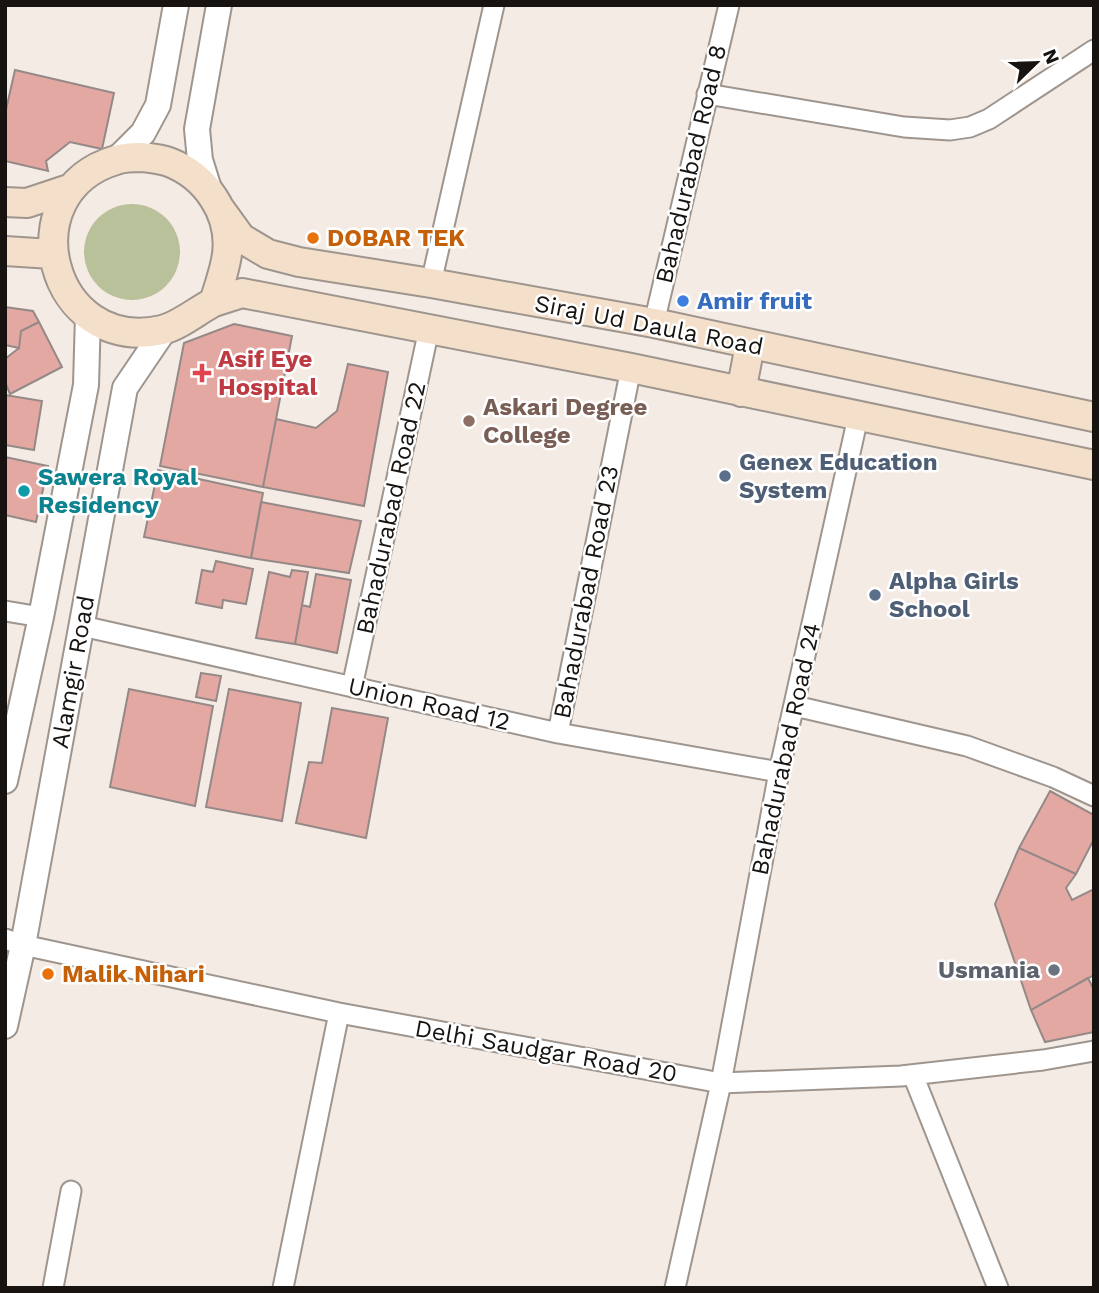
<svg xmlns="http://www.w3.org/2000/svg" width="1099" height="1293" font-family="'Work Sans',sans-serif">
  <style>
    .green { fill: #b9c19b }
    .building { fill: #e3a8a2; stroke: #958988; stroke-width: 2 }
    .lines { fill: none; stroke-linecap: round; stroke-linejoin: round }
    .minor-casing { stroke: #9e958e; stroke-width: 23 }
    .tertiary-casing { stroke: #9e958e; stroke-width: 28 }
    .secondary-casing { stroke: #9e958e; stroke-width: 32 }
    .minor { stroke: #fff; stroke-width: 19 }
    .tertiary { stroke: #fff; stroke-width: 24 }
    .secondary { stroke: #f4e0ca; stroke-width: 28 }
    .food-dot { fill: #e8710a; stroke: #fff; stroke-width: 2.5 }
    .shop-dot { fill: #3f7fe0; stroke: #fff; stroke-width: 2.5 }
    .health-dot { fill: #e0444e; stroke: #fff; stroke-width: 2.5 }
    .education-dot { fill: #8d6e63; stroke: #fff; stroke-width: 2.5 }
    .service-dot { fill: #5c6f8a; stroke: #fff; stroke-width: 2.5 }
    .culture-dot { fill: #0f9aa8; stroke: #fff; stroke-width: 2.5 }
    .worship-dot { fill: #6b7280; stroke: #fff; stroke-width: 2.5 }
    .labels { text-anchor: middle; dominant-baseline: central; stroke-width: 5; stroke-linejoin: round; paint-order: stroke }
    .street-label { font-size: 24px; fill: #161311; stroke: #fff }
    .food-label { font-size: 24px; font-weight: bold; fill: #c56008; stroke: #fff; text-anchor: start }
    .shop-label { font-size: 24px; font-weight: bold; fill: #366cbe; stroke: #fff; text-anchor: start }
    .health-label { font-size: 24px; font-weight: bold; fill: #be3a42; stroke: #fff; text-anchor: start }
    .education-label { font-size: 24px; font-weight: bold; fill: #785e54; stroke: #fff; text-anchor: start }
    .service-label { font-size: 24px; font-weight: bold; fill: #4e5e75; stroke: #fff; text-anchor: start }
    .culture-label { font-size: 24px; font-weight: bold; fill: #0d838f; stroke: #fff; text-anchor: start }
    .worship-label { font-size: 24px; font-weight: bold; fill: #5b616d; stroke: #fff; text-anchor: end }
  </style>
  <rect width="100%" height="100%" fill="#f5ebe5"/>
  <path class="green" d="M84 252a48 48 0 1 1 96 0a48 48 0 1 1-96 0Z"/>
  <path class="building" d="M15,70L114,93L102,149L70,142L46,161L48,171L5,161V114Z
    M5,307L33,311L39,322L21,331L19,348L5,345Z
    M39,322L62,367L10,394L5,382V359L19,348L21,331Z
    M234,324L292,336L263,487L160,466L184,343Z
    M348,364L388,372L364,506L263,487L276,419L316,428L337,411Z
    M5,395L42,401L34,450L5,445Z
    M5,457L48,466L36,522L5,515Z
    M158,470L263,493L251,558L144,537Z
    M261,502L361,521L349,573L251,558Z
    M216,561L253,569L246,604L223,600L222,608L196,603L202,570L213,572Z
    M292,570L308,572L295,644L256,638L269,572L290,577Z
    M316,574L351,580L337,653L295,644L302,605L310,607Z
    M201,673L221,676L216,701L196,697Z
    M129,689L213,706L195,806L110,787Z
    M229,689L301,703L282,821L206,807Z
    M332,708L388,718L366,838L296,823L309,762L322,763Z
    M1050,791L1094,815V839L1076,874L1019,848Z
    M1019,848L1076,874L1066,888L1072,900L1094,889V975L1031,1010L995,904Z
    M1088,978L1094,990V1032L1045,1042L1031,1010Z"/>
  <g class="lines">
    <g class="minor-casing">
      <path id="minor" d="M707,94L904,127L950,130L970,127L989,119L1094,50
        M431,283L494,5
        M654,323L729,5
        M5,611L41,617
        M82,626L558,733L779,772
        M352,687L429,329
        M795,706L967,746L1053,777L1094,796
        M558,733L631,368
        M5,939L23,945L339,1013L721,1083L901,1076L1043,1060L1094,1051
        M913,1075L998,1288
        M53,1288L71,1191
        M283,1288L339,1013
        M675,1288L721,1083L779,772L858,417"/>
    </g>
    <g class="tertiary-casing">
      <path id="tertiary" d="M117,159L143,133L158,105L176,5
        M210,192L200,160L197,129L219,5
        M5,781L41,617L86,385L88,315
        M5,1026L23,945L125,388L165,329"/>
    </g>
    <g class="secondary-casing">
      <path id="secondary" d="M142,157C151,158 161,159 169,162C206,176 232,214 227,254C225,270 219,286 214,302C198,310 179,326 162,330C50,355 8,192 116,160C124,157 134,157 142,157Z
        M5,202L27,203L72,188
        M220,209L241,238L268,254L299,262L431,283L654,323L1094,417
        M5,251L52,254
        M214,302L242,293L631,368L1094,465
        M741,392L750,345"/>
    </g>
    <use href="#minor" class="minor"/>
    <use href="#tertiary" class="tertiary"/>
    <use href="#secondary" class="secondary"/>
  </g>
  <g class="food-dot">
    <circle cx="313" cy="238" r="7"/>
    <circle cx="48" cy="974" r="7"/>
  </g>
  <circle class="shop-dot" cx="683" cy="301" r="7"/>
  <path class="health-dot" d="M198.5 362.5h7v7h7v7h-7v7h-7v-7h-7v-7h7z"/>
  <circle class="education-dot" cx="469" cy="421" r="7"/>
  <g class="service-dot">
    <circle cx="725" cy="476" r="7"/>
    <circle cx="875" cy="595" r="7"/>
  </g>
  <circle class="culture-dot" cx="24" cy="491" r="7"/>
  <circle class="worship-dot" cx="1054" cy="970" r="7"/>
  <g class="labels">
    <g class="street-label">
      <text transform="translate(691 164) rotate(-77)">Bahadurabad Road 8</text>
      <text transform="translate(649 325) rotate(11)">Siraj Ud Daula Road</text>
      <text transform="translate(391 508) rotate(-78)">Bahadurabad Road 22</text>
      <text transform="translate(586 592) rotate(-79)">Bahadurabad Road 23</text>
      <text transform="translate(73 672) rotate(-80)">Alamgir Road</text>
      <text transform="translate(429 704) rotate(13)">Union Road 12</text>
      <text transform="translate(786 749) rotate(-78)">Bahadurabad Road 24</text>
      <text transform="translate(546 1051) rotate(10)">Delhi Saudgar Road 20</text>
    </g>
    <g class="food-label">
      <text x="327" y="238">DOBAR TEK</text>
      <text x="62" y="974">Malik Nihari</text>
    </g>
    <g class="shop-label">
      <text x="697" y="301">Amir fruit</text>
    </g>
    <g class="health-label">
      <text x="218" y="359">Asif Eye<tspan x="218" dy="28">Hospital</tspan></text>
    </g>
    <g class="education-label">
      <text x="483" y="407">Askari Degree<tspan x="483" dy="28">College</tspan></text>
    </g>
    <g class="service-label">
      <text x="739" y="462">Genex Education<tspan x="739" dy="28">System</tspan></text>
      <text x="889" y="581">Alpha Girls<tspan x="889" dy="28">School</tspan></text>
    </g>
    <g class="culture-label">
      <text x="38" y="477">Sawera Royal<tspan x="38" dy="28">Residency</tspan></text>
    </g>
    <g class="worship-label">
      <text x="1040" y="970">Usmania</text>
    </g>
  </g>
  <rect width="1099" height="1293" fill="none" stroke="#161311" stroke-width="14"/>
  <g transform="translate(1036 63) rotate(67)" stroke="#ffffff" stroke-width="5" paint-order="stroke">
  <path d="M0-5L12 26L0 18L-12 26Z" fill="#161311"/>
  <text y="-10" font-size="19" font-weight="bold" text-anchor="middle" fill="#161311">N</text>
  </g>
</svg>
